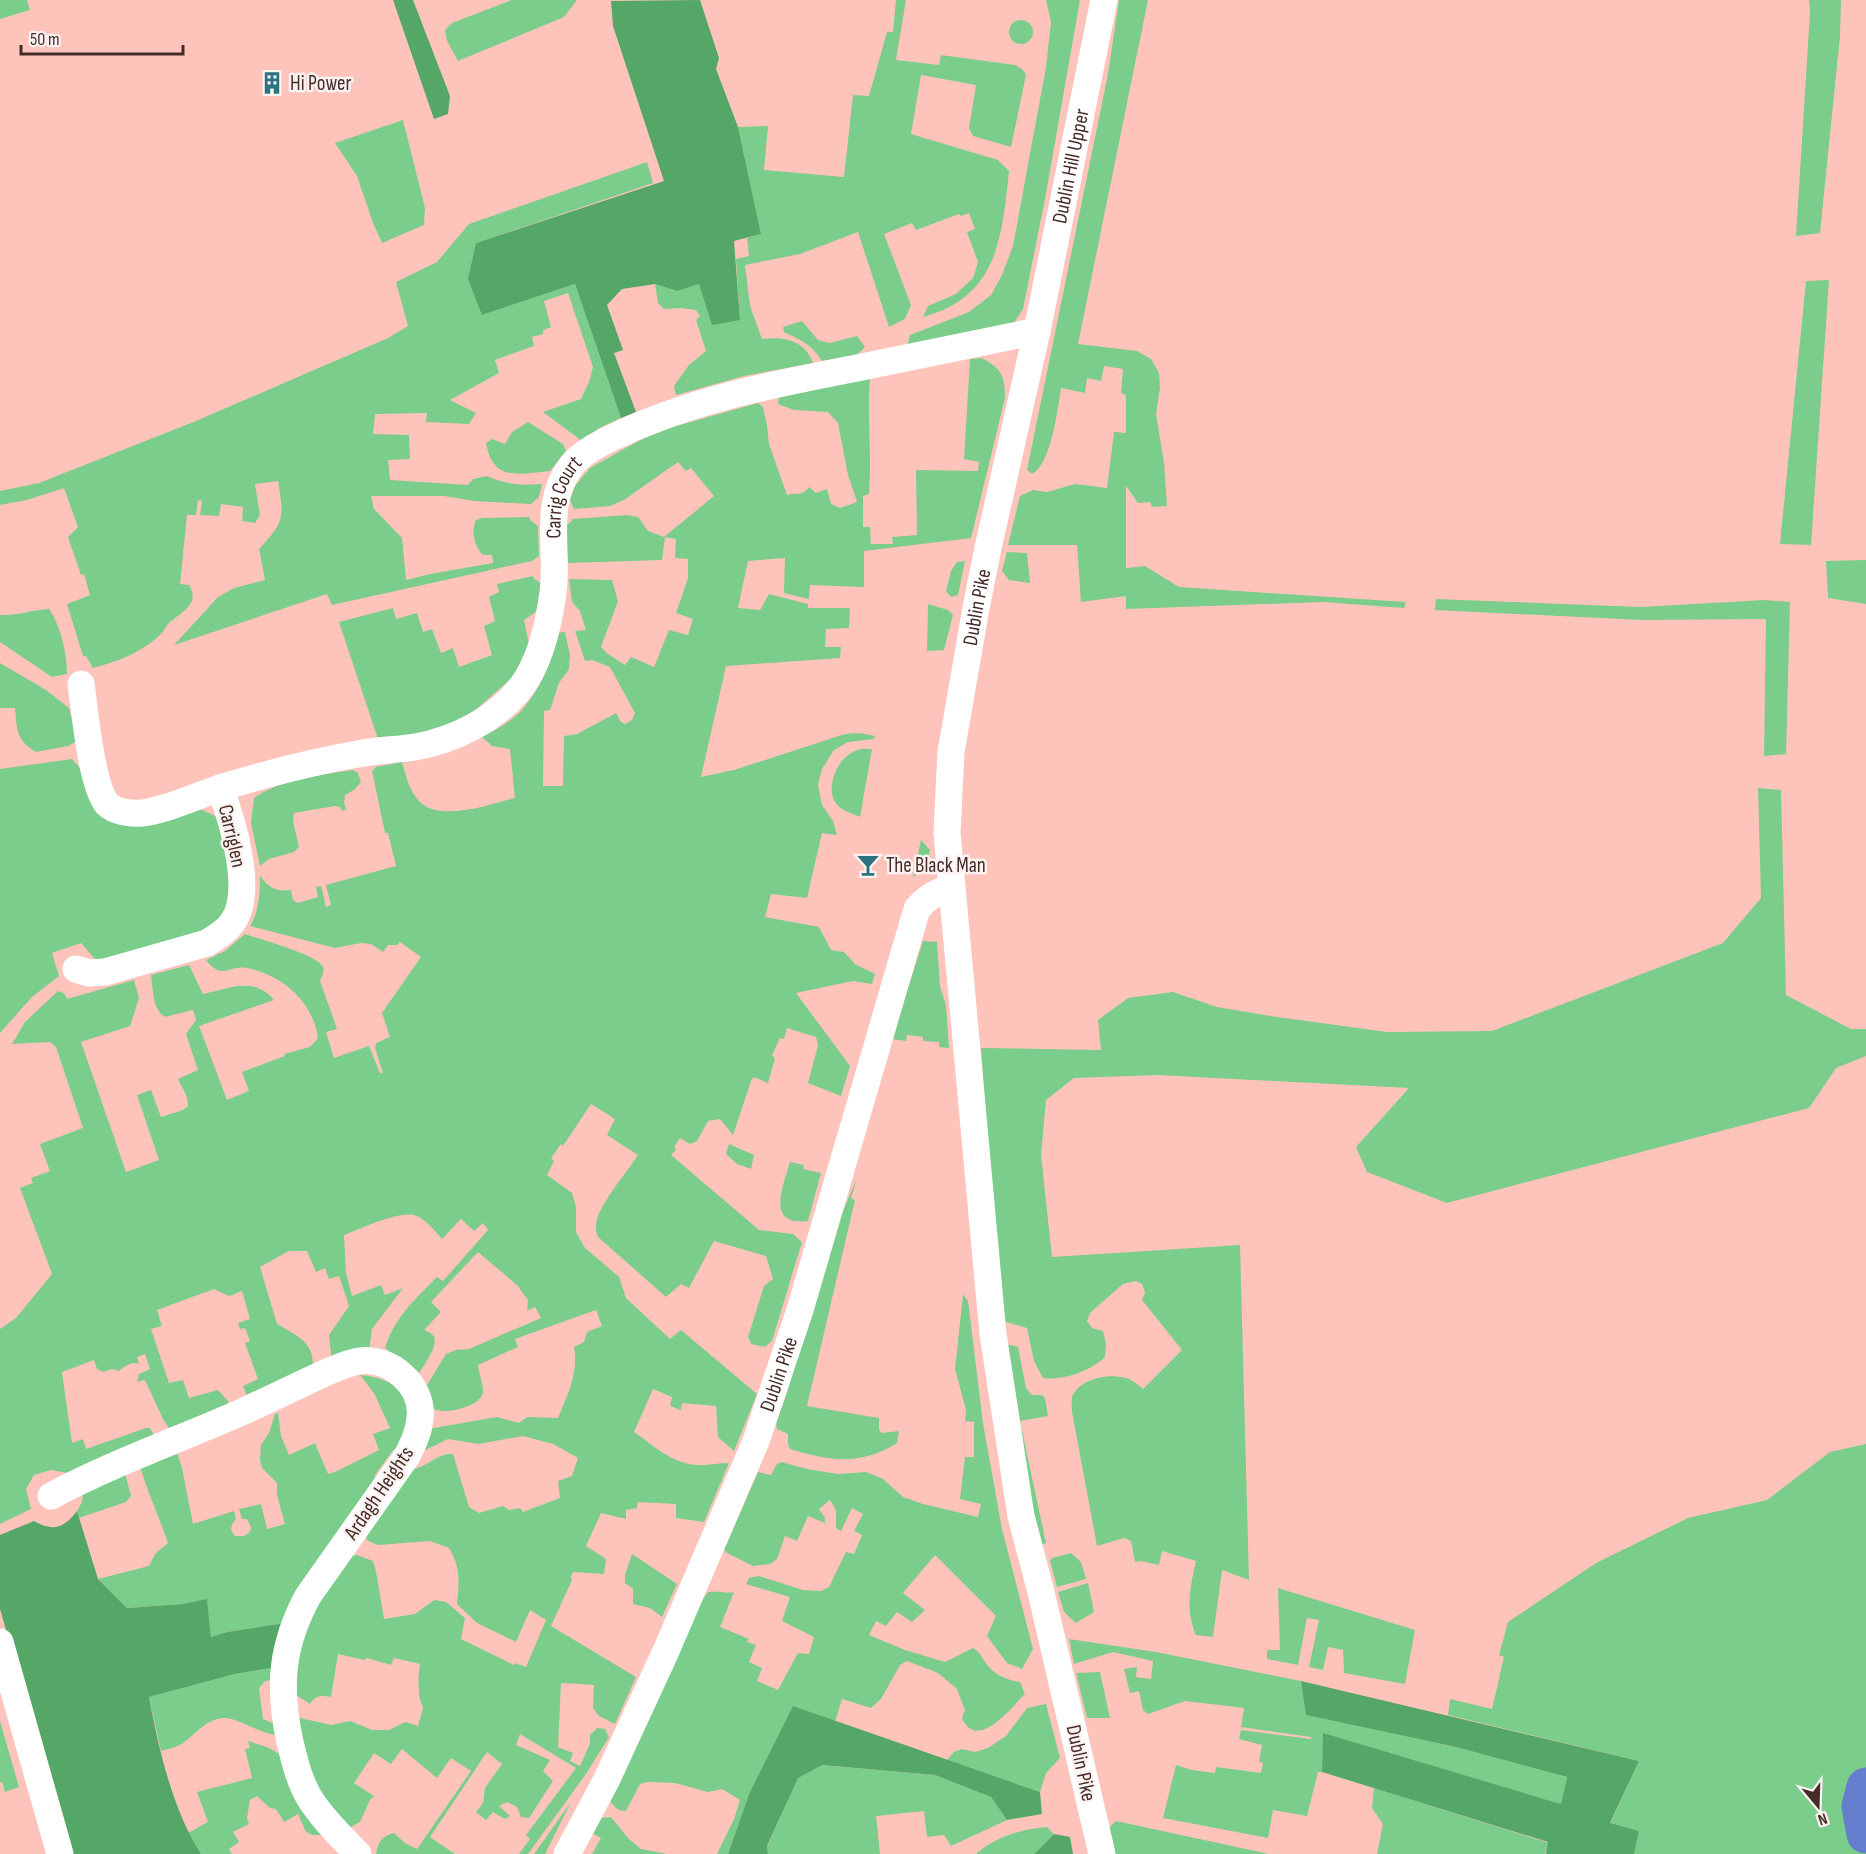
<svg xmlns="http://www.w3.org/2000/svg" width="1866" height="1854" font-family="'Sofia Sans Condensed',sans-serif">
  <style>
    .green { fill: #7acd8a }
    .forest { fill: #54a767 }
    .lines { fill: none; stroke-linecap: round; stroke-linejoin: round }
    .river { stroke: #647dcd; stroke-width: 39 }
    .minor { stroke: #fff; stroke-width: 27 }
    .labels { text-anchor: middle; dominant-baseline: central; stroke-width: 5; stroke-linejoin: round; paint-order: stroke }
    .poi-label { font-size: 21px; fill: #472b27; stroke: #fbf3f2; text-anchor: start }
    .street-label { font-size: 21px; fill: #472b27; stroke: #fbf3f2 }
  </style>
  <rect width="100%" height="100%" fill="#fec4bb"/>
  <path class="green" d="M0,0H27L30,10L0,19Z
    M512,0H577L564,17L458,61L447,41L445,30L452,23Z
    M896,0H906L896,60L939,65L941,55L1015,65L1022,69L1026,75L1011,147L973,136L969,128L976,85L921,75L911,134L998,160L1009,171C1002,237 998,297 923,317L928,306L956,294L973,278L978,262L967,232L975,229L969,213L961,216L959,214L916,230L912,223L884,234L911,305L905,319L889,327L858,232L800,254L745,265L750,306L762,339C784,336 805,340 813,363L744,376L676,395L674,386L689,365L706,351L696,320L700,316L696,310L680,308L664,309L658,303L655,284L677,291L700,283L740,320L736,259L749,256L747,238L761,234L738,127L768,126L764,170L844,177L853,95L869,96L887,32H893Z
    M1046,0H1080L1045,199L1023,309L1014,323L907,347L910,335L969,312L991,295L1002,275L1013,246L1046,67L1051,22Z
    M1119,0H1148L1078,344L1137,351L1151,359L1159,373L1160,388L1156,414L1164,463L1167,506L1152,507L1150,502L1138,503L1126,486V568L1145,566L1179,587L1406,602L1404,608L1323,602L1126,609V596L1081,602L1077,545H1008L1020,496L1033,490L1047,492L1075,484L1107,488L1114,432L1126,433V395L1121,393L1123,369L1104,366L1101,381L1087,378L1085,393L1061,388C1058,408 1051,465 1032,474L1027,470L1108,74Z
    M1809,0H1841L1840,36L1820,233L1796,236L1810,13Z
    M1009 32a12 12 0 1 1 24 0a12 12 0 1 1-24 0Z
    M403,120L425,208L424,225L382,243L373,223L357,176L335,143Z
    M647,162L653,183L476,243L482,315L575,284L621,418L599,428L582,441L543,412L581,399L589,382L593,367L568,293L544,301L551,327L543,330V334L532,337L534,346L495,360L499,373L450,400L476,413L469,424L426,422L427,413L375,414L373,434L409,435L410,459L388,460L390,480L468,485L473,479L487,476C505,485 523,485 542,484L539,497L531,504L474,501L444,496H371L374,509L402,538L406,580L430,574L493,563L492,555H483C474,547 471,530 476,520L482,518L530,517V520L538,526L539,556L532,561L332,605L327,594L174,645L218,597L234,588L265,580L259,549C285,521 284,518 278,481L255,484L260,515L255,523L242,521L243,507L221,504L219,516L200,515L202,501L198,500L196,515H187L180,584L189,585C201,604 181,612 168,624C165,628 163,632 160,635C143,652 116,662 93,668L86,656H83L67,604L90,595L84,574L81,575L68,537L78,527L64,488L27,500L0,505V491L39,483L196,421L388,338L408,326L396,282L437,262L469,224Z
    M1829,280L1811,545L1780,544L1806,281Z
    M802,321L818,340L830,343L857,336L865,347L857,355L822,361C813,346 800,339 784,332L783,327Z
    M982,358C1002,369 1005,376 1005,398L971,538L864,551V587L810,585L809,599L784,593L785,558L748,561L738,608L760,610L769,594L808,604V608H850L849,628L826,629L825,647H841L840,658L726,666L701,777L734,770L845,734L860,733L875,736L874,739L848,742L834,750L822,769L818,785L822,805L833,821L837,835L822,833L807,898L771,894L765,917L819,927L831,950L844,952L855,964L875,974L872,984L853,981L796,993L850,1066L841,1096L808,1083L818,1045L816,1037L787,1028L784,1039L780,1038L772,1055L775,1058L768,1083L754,1077L751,1081L733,1135L720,1119L708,1121L697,1141L690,1144L680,1138L674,1147L676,1150L671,1155L759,1230L793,1234L802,1242L772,1341L765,1347L751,1344L748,1337L764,1286L773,1279L766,1256L714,1241L689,1288L681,1284L666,1297L598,1237C596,1231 595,1226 597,1219C604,1198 626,1174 638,1155L607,1135L615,1119L591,1104L563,1146L561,1144L551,1158L554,1161L547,1175L572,1193L576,1207V1232L585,1248L619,1277L626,1298L670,1339L681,1330L757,1394L734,1451L718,1437L716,1406L682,1403L681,1410L670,1406L672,1397L653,1389L634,1432C654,1446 675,1466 701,1465C710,1465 719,1463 729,1463L704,1522L676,1518V1504L638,1502L637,1508L626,1510V1519L601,1513L586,1546L606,1559L604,1574L573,1572L571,1577L572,1580L551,1626L636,1677L615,1724L599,1716L593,1708L594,1685L561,1683L558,1747L573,1753L570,1761L580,1766L590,1744V1735L597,1728L605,1729L609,1737L586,1774L528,1854H519L530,1839L526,1835L576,1768L520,1734L516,1745L550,1760L543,1771L553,1781L529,1818L521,1817L517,1807L507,1802L499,1806L510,1816L505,1819L493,1812L486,1820L476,1812L483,1803L485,1788L502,1764L487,1752L430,1837L455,1854H376C378,1842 382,1836 394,1833L405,1843L417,1849L471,1771L451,1758L437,1778L402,1749L391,1764L374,1753L354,1783L374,1796L370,1800L360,1822L347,1829L316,1795L296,1717L331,1725L350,1721L372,1730H389L405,1722L418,1726L423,1708C417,1694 418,1680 420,1664L394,1658L391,1665L367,1658L364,1660L338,1654L331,1697C321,1695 316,1695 310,1704L290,1691L304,1621L344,1557L357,1555L373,1561L376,1571L384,1619L415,1614L434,1600L446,1602L465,1618L461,1639L514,1665L515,1663L526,1667L546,1620L530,1610L516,1642L477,1623L457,1604C459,1582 461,1568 449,1548L430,1541L378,1545L368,1541L362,1530L413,1469C430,1466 436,1453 453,1454L469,1507L479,1513L503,1506L509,1510L520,1508L523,1512L560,1498L558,1481L572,1476L578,1458L553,1444L523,1436L479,1444L448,1439L419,1453L428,1429L497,1417L519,1423L527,1417L558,1418C567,1395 579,1373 574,1347L584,1342L587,1332L602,1326L596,1310L515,1339L518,1347L478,1365C479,1374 484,1386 483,1393C480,1405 456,1411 445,1411C439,1411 433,1409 427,1406L424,1390L446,1354L456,1350L469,1349L541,1318L535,1307L527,1311L528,1300L517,1285L478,1252L431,1302L441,1312L424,1330C425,1330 432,1334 433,1335C440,1344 424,1365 419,1373L385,1348C394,1318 415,1299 437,1277L443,1281L488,1230L483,1223L474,1231L461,1219L442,1239C435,1231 427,1221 417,1216C401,1209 361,1229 344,1235L346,1273L352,1296L381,1285L385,1295L403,1288L372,1329L369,1350L332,1364L329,1335L349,1306L339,1276L329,1279L325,1268L316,1272L307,1251H289L260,1267L277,1324C299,1337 317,1343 312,1373L247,1396L243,1386L258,1379L245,1343L250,1341L245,1328L240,1329L238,1323L250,1319L242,1291L229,1296L214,1289L157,1310L162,1326L151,1329L169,1383L183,1380L189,1398L218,1390L228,1401L229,1407L170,1430L163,1419L145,1380L137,1382L139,1374L150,1369L145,1354L137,1357L139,1364C132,1361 125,1366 119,1371L112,1369L103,1372L97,1369L94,1360L62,1372L72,1443L83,1439L86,1449L146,1428H150L155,1437L73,1474L51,1470L34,1475L26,1489L31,1509L0,1524V1329L16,1318L52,1274L20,1188L33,1183L31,1178L50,1171L40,1144L83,1128L56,1047L50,1042L12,1044L25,1022L58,991L64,993L67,999L134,980L139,998L130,1026L81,1042L126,1172L159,1160L137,1095L151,1090L161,1117L183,1110L188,1106C188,1094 182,1089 178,1079L198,1070L186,1034L196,1020L193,1010L165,1017C152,1009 153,989 151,975L189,965L203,994C229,988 255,976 274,1000L199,1026L227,1100L249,1091L242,1072L285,1056L284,1054L310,1047L318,1038C313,1001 282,975 247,968C228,965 223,981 206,960L225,951L245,934C259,939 319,955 323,967C325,972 322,976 320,981L337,1029L326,1032L334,1058L369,1046L380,1073H383L375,1048L376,1043L390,1037L382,1013L421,957L400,942L397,945H388L383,952L371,944L361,943L335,948L250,926C259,912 260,892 260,876C269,888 276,892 291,890L293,900L298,903L318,897L316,887L321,886L326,907L331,905L326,885L396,866L388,833H385L372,771L376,767L402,762C406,776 409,790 419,801C439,823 491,804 515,798L510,749L492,746L482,737C495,730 512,721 522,710C539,691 555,658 556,633L565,632L570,655L569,669L559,683L550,710L544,711L543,786H563L564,736L577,734L616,713L621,722L625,724L632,720L635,713L610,667L592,660L585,661L575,631L586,630L580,611L572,602L569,579L612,580L618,601L601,647L608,654L625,665L631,657L654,667L669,630L688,635L693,619L676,613L688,578V559L675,558L676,539L665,537L662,560L568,563L564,526L571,522L572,519L628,515L638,517L648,531L664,537L714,496L691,468L686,471L678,462L624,500L610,506L574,509L570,500L575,486L590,468L642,439L673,427L758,403L763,407L767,425L769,444L787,495C796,492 802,497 809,487L816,493L827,489L831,504L840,508L857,502L848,475L838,423L828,412L794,410L778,404L779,397L870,378C867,417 872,456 869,494L863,496V527H870L871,544H893L892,537L917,535L916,470L978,471L979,462L964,459L970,359Z
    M528,422L563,444L566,451L550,471C518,474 493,482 486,443L492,439L505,444L512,432Z
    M1007,552L1027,553L1030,583L1009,580L1002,571Z
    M1866,560V604L1828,598L1826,561Z
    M965,561L958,595L951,597L946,591L951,571L957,562Z
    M533,576L534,579L540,582C541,603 543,609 524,620L529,644L514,676L473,712L442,728L419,735L378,739L339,622L393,608L396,619L417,613L423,632L432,629L441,653L453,648L459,667L492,655L484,626L495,621L489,597L499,592L497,584Z
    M1436,599L1641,607L1764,600L1790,602L1786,754L1764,756L1766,619L1642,620L1435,610Z
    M928,604L948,610L953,615L944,650L927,651Z
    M49,609C61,626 67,654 67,674L52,677L0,642V615C17,616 32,610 49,609Z
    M0,663L46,690L69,708L77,741L68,746L36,752C16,740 17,730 15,708H0Z
    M872,749L860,817C852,813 840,811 835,802C825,785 839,755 858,750C862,748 868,749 872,749Z
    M72,759L84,773L91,796L198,808L217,817L223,827L231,901L212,931L102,964L95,959L81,943L52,953L59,976L32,997L0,1033V769Z
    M353,770L358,773L361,782L354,790L345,795L344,803L346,809L342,811L340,807L335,806L294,813L293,821L299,847L294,852L269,859L260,866L251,823L254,798C282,779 320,775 353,770Z
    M1758,788L1781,790L1786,995L1851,1029H1866V1056L1836,1068L1809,1108L1447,1203L1367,1172L1356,1147L1409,1088L1158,1075L1074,1078L1046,1100L1041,1155L1052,1257L1240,1245L1249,1580L1222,1570L1213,1637L1196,1635C1185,1610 1190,1587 1196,1561L1162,1551L1159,1565L1141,1561L1135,1562L1131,1541L1124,1538L1097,1546L1072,1412C1072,1408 1071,1401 1072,1397C1080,1377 1114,1372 1131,1380C1135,1382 1139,1386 1143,1389L1182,1350L1142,1300L1145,1293L1142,1284L1136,1281L1123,1284L1090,1313L1087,1321L1092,1328L1103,1331L1106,1344L1105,1357C1091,1371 1062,1381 1043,1378L1034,1361L1027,1328L1003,1321L996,1262L981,1048L1101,1050L1098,1020L1128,998L1173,992L1217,1007L1277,1017L1387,1032L1492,1031L1723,943L1761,898Z
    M921,840L930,850L926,867L913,877Z
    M923,941L937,942L940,987L946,1005L949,1048L939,1047V1042L923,1041V1037L907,1035L906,1041L892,1039Z
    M729,1144L754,1155L751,1169L737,1164L726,1154Z
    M790,1162L804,1165L803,1169L821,1173L808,1221C765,1226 783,1187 790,1162Z
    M857,1178L851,1198L855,1200L807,1406L879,1418V1430L882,1433L899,1431L897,1443C861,1466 829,1461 790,1449L788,1444V1434L777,1429L776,1423L786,1396L835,1230Z
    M963,1294L968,1301L983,1423L1002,1529L1033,1649L1022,1669L1007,1663L987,1636L996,1616L935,1555L903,1593L925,1610L912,1622L897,1612L886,1626L876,1621L869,1635L905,1650L945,1662L973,1648C981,1653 983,1660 989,1667C997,1676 1008,1680 1020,1682L1025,1694C1011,1708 977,1752 962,1718L965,1710L957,1689L938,1673L907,1661L900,1665L881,1699L871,1708L842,1699L835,1722L793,1706L749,1794L728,1854H717L734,1819L740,1800L722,1789L708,1792L675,1783L647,1782L640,1784L626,1811C618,1812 614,1806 609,1800L700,1603L708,1592C718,1590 725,1594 734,1592L720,1627L749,1639L747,1642L756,1645L749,1662L762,1668L757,1681L778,1690L798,1653L809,1654L814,1637L782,1621L790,1597L746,1584L749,1578L759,1576L803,1590L821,1591L829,1587L846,1552L854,1554L862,1535L854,1531L863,1514L852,1508L841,1531L836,1528V1510L830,1500L819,1509L825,1518V1523L808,1516L797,1541L785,1536L777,1559L770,1564L753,1566L727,1553L724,1550L758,1472L771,1475L777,1464L782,1462L807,1469L838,1474L866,1472L883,1479L903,1497L923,1504L978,1517L981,1504L960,1499L965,1457H974V1422L965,1421L966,1410L955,1369Z
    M1006,1344L1018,1347L1026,1388L1032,1395H1042L1045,1398L1048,1416L1020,1421L1046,1543L1042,1545L1032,1505Z
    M360,1375C383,1377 412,1387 408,1416C407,1427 403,1438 400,1449H394L375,1475L374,1486L285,1623L227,1632L211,1637L207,1600L184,1604L127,1608L98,1579L149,1566L155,1554L168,1543C159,1517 148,1493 140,1467L177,1453L182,1468L193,1524L234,1511L236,1519C231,1525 229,1529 235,1536H244L250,1532L251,1527L247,1519H242L239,1509L261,1504L267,1529L285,1524L277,1495V1483L262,1468L260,1460L261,1445L269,1433L275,1414L278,1413L281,1436L289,1455L315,1443L328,1474L335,1472L379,1450L373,1434L390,1428L374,1393Z
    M1866,1444V1854H1634L1639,1831L1610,1824L1639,1761L1448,1715L1450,1699L1492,1709L1504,1657L1499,1655L1508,1622L1596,1563L1688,1518L1767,1500L1830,1452Z
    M125,1473L131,1496L126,1502L79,1518L77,1511L82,1502L83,1492Z
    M1071,1553L1081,1562L1086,1579L1057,1587L1050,1561L1052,1558Z
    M632,1554L677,1584L662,1617L650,1608L633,1604V1589L625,1583V1575Z
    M1088,1583L1094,1612L1076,1623L1064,1612L1058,1592Z
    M1278,1588L1415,1630L1405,1684L1344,1673L1343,1650L1328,1647L1323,1670L1309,1667L1319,1620L1307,1618L1298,1665L1267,1659V1650H1280Z
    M1069,1639L1156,1652L1301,1681L1307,1715L1456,1747L1567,1777L1561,1804L1324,1734L1322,1772H1318L1307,1816L1273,1810L1268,1838L1163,1818L1176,1765L1192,1770L1215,1773L1216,1767L1261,1773L1263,1763L1259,1762L1262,1745L1239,1739L1241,1730L1311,1739V1737L1241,1727L1244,1708L1185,1701L1148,1714L1143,1710L1139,1691L1130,1693L1124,1669L1137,1667L1136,1677L1151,1679L1153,1661L1113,1652L1074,1664Z
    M271,1668L272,1680L265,1681L259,1688L263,1719L275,1724L277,1735C259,1734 238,1717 223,1718C205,1720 196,1734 183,1743C177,1747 168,1749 161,1751L149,1697L235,1674Z
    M1100,1672L1110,1718H1087L1076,1673Z
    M1046,1704L1060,1758L1046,1773L1040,1792L947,1760L954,1752L962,1749L975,1752L988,1748L1006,1736L1027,1708Z
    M0,1721L19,1787L5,1792L2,1782H0Z
    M248,1741L267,1747L285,1757L322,1835H313L306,1832L298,1814L284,1822L276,1809L270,1808L257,1796L250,1800L247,1818L249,1824L233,1832L239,1842L229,1849L232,1854H201L188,1833L208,1822L197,1792L252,1778L245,1749L250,1748Z
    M821,1765L935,1775L991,1797L1007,1820L951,1846L944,1835L927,1837L924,1811L876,1816L880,1854H768L767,1847L798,1777Z
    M1374,1788L1549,1843L1545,1854H1377L1383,1824L1372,1808Z
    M571,1802L545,1854H534Z
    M611,1817L628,1838L641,1849L667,1854H592L601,1838L593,1834L601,1818Z
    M1116,1821L1269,1854H1115L1109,1828Z
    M1047,1827L1054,1834L1034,1854H976C995,1837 1022,1829 1047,1827Z"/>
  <path class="forest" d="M393,0H413L450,96L448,114L434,119Z
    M700,0L719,58L716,69L738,127L761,234L734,241L740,320L712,325L699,284L677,291L655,284L622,289L607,305L623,350L614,353L636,412L621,418L575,284L482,315L468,279L476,243L664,181L613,26L611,1Z
    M77,1511L98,1579L127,1608L183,1604L207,1599L211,1637L227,1632L285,1623L271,1668L235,1674L149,1697C159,1750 172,1808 201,1854H70L0,1609V1535L34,1521C54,1532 64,1528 77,1511Z
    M1301,1681L1639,1761L1610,1823L1639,1831L1634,1854H1546L1548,1842L1322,1772L1323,1733L1561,1804L1567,1777L1456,1747L1306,1715Z
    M793,1706L1040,1792L1042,1814L1007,1820L991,1797L935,1775L822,1765L798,1778L767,1846L768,1854H728L749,1794Z
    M1054,1834L1070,1837L1073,1854H1034Z"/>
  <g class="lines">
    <path class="river" d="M1866,1787L1861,1806L1866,1834"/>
    <g class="minor">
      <path id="s1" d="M220,788C266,774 311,762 358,754C376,750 396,750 415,747C455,740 497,719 522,686C541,660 549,623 553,592C559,550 542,502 572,465C583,451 604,441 620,434C697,398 780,383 862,367C921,355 979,343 1037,331"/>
      <path d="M76,969L89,973L105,972L207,943C216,937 226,932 232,923C255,893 232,819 220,788C196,796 167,810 142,813C131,814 115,812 107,804C91,784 85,711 81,684"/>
      <path d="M51,1496C113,1463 178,1440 242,1412C266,1401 289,1390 312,1379C327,1372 343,1364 359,1361C390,1356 424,1386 420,1418C419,1432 413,1444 407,1456L308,1596C281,1646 278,1687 290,1742C295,1763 300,1784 312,1802C325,1821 342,1838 358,1854"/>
      <path d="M0,1642L60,1854"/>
      <path id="s2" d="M567,1854L606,1781L666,1651L756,1441L800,1310L917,909C927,897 936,892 951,888"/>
      <path id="s3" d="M1102,1854L1040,1588L1021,1516L993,1334L947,833L951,752L976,608L988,548L1037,331L1104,0"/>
    </g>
  </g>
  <defs>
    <g id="building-bare" transform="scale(1.8)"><path d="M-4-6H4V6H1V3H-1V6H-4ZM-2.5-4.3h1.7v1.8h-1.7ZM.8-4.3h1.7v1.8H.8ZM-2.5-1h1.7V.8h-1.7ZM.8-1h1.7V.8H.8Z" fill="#2b737e" stroke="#fbf3f2" stroke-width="2.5" paint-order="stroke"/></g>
    <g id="bar-bare" transform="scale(1.8)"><path d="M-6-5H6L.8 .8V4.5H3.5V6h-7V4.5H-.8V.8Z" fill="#2b737e" stroke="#fbf3f2" stroke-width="2.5" paint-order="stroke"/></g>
  </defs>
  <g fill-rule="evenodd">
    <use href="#building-bare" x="272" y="83"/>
    <use href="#bar-bare" x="868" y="865"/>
  </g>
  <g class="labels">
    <g class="poi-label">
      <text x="290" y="83">Hi Power</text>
      <text x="886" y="865">The Black Man</text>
    </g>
    <g class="street-label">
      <text stroke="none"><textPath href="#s3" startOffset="1714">Dublin Hill Upper</textPath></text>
      <text stroke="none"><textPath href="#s1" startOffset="522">Carrig Court</textPath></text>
      <text stroke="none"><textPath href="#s3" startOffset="1263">Dublin Pike</textPath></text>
      <text transform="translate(232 836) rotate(77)">Carriglen</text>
      <text stroke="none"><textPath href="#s2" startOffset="525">Dublin Pike</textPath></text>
      <text transform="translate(379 1493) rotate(-56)">Ardagh Heights</text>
      <text transform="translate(1081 1763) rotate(78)">Dublin Pike</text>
    </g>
  </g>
  <g transform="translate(1818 1806) rotate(161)" stroke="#fbf3f2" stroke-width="4.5" paint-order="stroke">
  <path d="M0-4.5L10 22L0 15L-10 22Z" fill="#472b27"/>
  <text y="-9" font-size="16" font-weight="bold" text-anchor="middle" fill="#472b27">N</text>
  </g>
  <path d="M21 45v9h162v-9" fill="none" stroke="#472b27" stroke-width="3"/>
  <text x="30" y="45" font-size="18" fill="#472b27" stroke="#fbf3f2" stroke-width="4.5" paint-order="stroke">50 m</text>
</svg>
